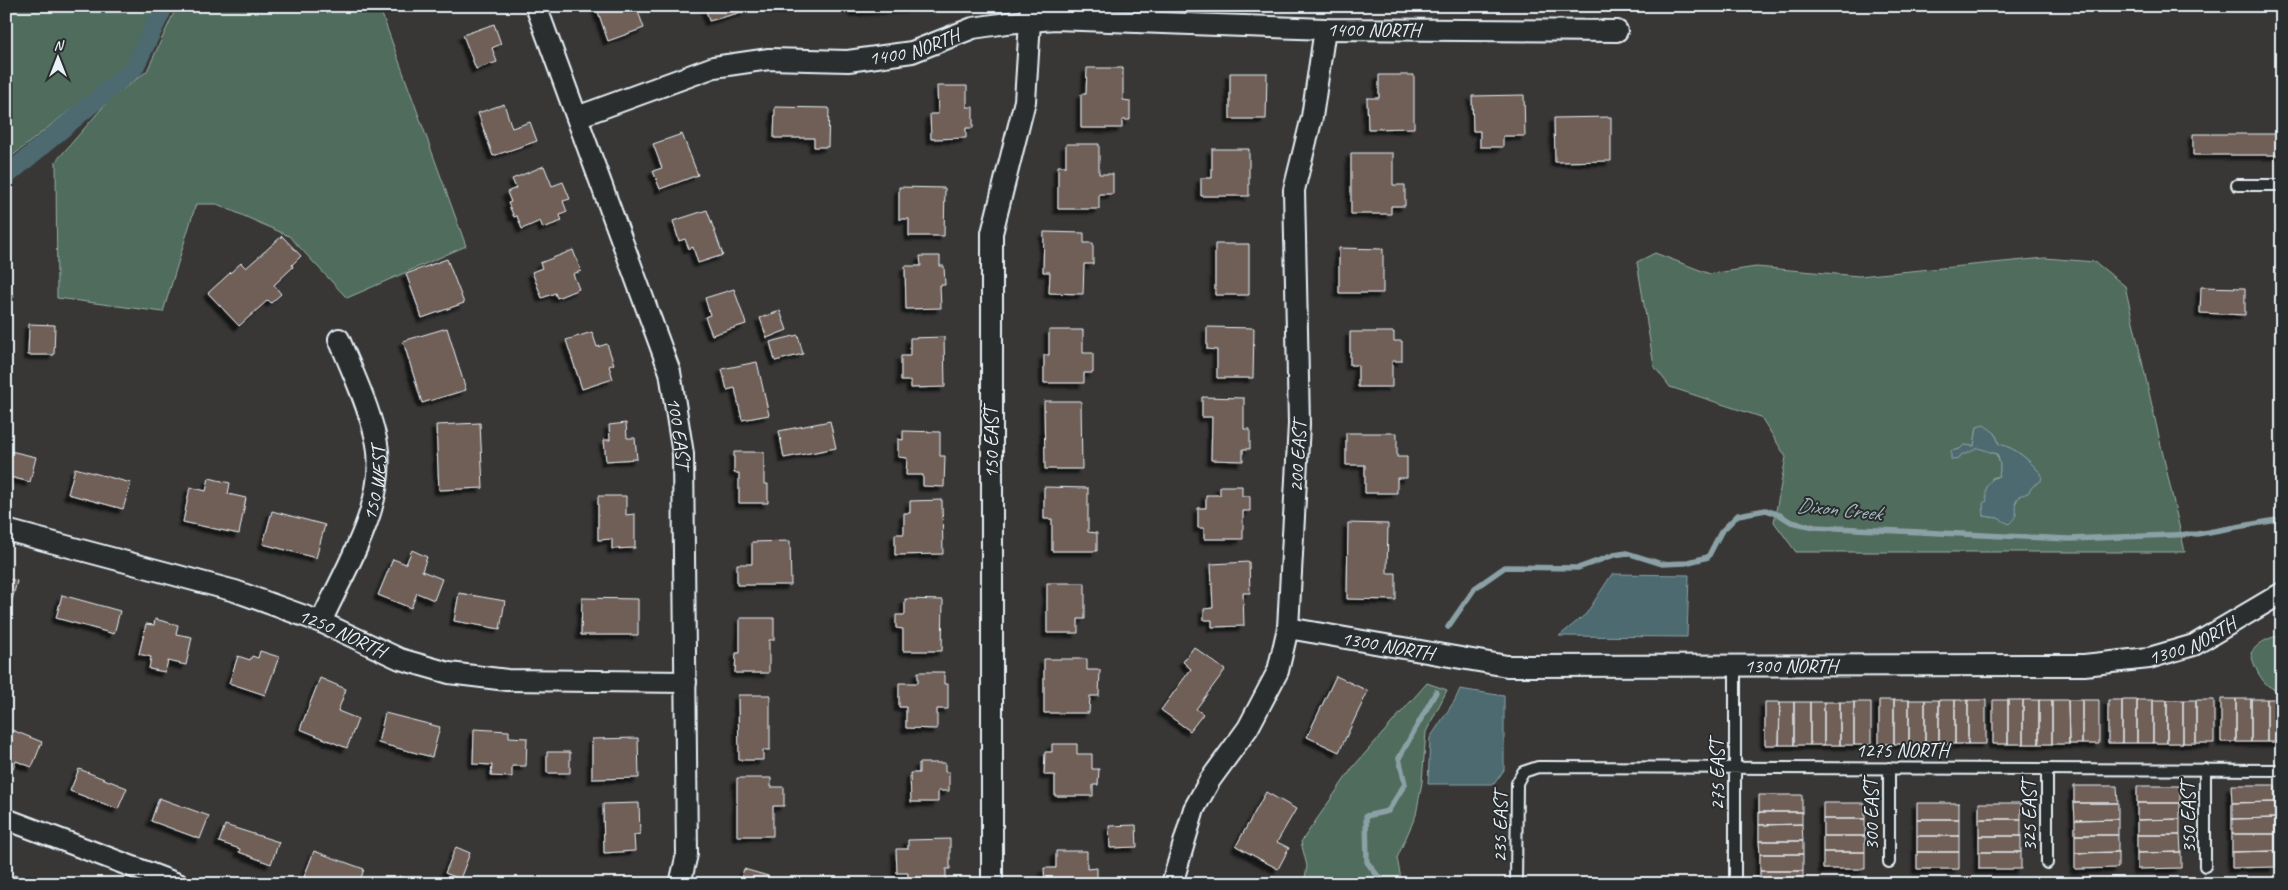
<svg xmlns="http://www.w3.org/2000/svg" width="2288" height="890" font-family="Caveat,sans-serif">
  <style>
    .green { fill: #506c5b; stroke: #9caeaa; fill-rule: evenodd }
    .water { fill: #4d6b6f; stroke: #8ba1a6 }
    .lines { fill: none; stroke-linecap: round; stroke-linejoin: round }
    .stream { stroke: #8ba1a6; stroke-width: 5.5 }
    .canal { stroke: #4d6b6f; stroke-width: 19 }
    .building { fill: #705f57; stroke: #e8f1f8; filter: url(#shadow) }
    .lane-casing { stroke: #e8f1f8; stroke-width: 14 }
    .street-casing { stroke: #e8f1f8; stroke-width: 24 }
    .lane { stroke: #2a2d2e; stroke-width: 10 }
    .street { stroke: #2a2d2e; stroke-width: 20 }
    .labels { text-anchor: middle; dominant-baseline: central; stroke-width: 4; stroke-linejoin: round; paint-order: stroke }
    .street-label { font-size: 20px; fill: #e8f1f8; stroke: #2a2d2e }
    .water-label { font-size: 21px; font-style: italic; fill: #a2b5ba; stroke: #2a2d2e }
  </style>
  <defs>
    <filter id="shadow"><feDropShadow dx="-4.5" dy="4.5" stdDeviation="1" flood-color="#0009"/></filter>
  </defs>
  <rect width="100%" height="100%" fill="#383736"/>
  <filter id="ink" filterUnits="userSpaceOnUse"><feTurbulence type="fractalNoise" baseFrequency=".02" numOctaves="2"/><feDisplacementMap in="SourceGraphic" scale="10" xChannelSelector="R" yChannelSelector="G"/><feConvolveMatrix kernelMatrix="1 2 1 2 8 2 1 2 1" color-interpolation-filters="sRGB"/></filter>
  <g filter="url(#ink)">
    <path class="green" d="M6,6H156L129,63L6,161Z
      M177,6H379L466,246L347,298L289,236L217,204H196L163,312L57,298L56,161L109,100L147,71Z
      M1655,253L1710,274L1756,267L1859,276L2045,258L2095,262L2125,286L2185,552H1796L1774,522L1786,457L1761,417L1670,387L1654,366L1637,262ZM1977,427L1995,433L1999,444C2017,448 2031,462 2042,475L2019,496L2015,504L1998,518L1984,516L1992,478L1999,476C2001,467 2000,462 1996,454L1978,447L1962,454L1951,451L1974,446Z
      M2278,636L2282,639V689C2265,694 2253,665 2251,653C2257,644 2267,638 2278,636Z
      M1427,683L1447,690L1426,732L1422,782L1416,815L1397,858L1402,884H1304L1307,866L1301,842L1353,767Z"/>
    <path class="water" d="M1984,425L1995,433L1999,444C2017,448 2031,462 2042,475L2041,481L2033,486L2028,493L2019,496L2015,504C2018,514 2016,517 2009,524L1998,518L1984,516L1983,503L1987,501C1984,489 1987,480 1999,476C2001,467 2000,462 1997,454L1978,448L1966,454H1962L1958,460L1951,459V451L1960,449L1964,445L1974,446L1977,427Z
      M1612,574L1689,575L1687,637L1559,636L1586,614Z
      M1460,689L1504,696V770L1494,784H1428L1430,738L1455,700Z"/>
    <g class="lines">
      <path class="stream" d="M1448,627L1475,588L1505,567L1578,568L1614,555L1627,553L1662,564L1685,563L1708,557L1721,532L1738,515L1766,510L1780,515L1791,522L1815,527L2069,539L2197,534L2282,519
        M1384,884L1367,862L1366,816L1388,811L1405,784L1399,758L1436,692"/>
      <path class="canal" d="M6,176L134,68L164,6"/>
    </g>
    <path class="building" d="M596,6H636L644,28L608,41Z
      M705,6H744L746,11L709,21Z
      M853,6H912V8L853,12Z
      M494,24L501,44L492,48L497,62L476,69L463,35Z
      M1087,68H1123V100L1130,101V120H1122V128H1081V94H1086Z
      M1230,73H1267L1266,119H1230Z
      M1379,75H1414V128L1368,129L1367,98H1379Z
      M937,86H967V107H973V128H966V138L931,139L930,114H938Z
      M1524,95L1525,136H1503V147H1480V131H1473L1472,96Z
      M504,104L512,128L530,122L537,141L493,156L478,113Z
      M775,107L829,108L828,147H814V138H774Z
      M1611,117V161L1555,162L1554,118Z
      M682,134L698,175L660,189L653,171L662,168L653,144Z
      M2193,134H2282V155H2193Z
      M1066,144H1099V174H1113V194H1099V209H1058V166H1066Z
      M1212,149H1249V196H1201V178H1212Z
      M1351,153H1393V185H1405V206H1391V214H1351Z
      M544,166L552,186L563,182L570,199L563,201L567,212L560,215L562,221L543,228L540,221L522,229L517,216L514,217L508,203L511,202L507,192L516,188L512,179Z
      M899,187L945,188L944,236H909V219H899Z
      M707,210L723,255L698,263L693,247L689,249L685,239L679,241L673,221Z
      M1044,232L1084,233V243H1093V264H1084L1083,294L1049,293L1050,272H1043Z
      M2281,235H2282V257H2281Z
      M282,236L301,256L292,265L293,267L274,285L281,294L271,303L268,300L239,326L208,293L241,263L246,268Z
      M1215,244H1249V295H1215Z
      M1339,248L1383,249V293H1339Z
      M573,250L581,271L573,274L579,289L557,298L555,293L542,298L532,272L542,268L540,263Z
      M920,256H940V266H944L945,285H940L941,308L906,309L905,266H921Z
      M447,259L464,303L422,318L406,274Z
      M6,281L14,297L6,301Z
      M2201,287L2245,288V315L2200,313Z
      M734,289L746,324L712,335L705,317L710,315L705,298Z
      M780,311L787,330L767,338L760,318Z
      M29,324L55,325L54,355H28Z
      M1207,327L1254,328L1253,378H1217V350L1207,349Z
      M447,328L466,390L422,403L403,341Z
      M1049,330H1083V353H1093V373H1084V383H1044V355H1049Z
      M592,332L597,347L607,344L614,364L609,366L613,379L582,389L566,340Z
      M1350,332H1394V341H1402V361H1392V387H1358V365H1350Z
      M798,335L803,354L775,361L770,342Z
      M944,337L945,387L911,388V381H901V356H910V338Z
      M757,362L769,415L742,420L735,388L727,390L722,369Z
      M1202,397L1244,398V429H1250V449H1243V461L1211,460L1212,417H1202Z
      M1044,401H1081L1082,469H1045Z
      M830,421L836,448L784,458L779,431Z
      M480,423L483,488L439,490L436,425Z
      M626,423L627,438H635L637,459L606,461L604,440H610L609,425Z
      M903,431L940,432V456H945L944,487L923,486V475H906L907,458L898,457V439L903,440Z
      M1346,433H1397V457H1407V478H1397V493H1365V465H1346Z
      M6,450L36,457L30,482L6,476Z
      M734,452H764V484H768V503H739V473H734Z
      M75,468L131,483L123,509L68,494Z
      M209,478L230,483L228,494L246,498L239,534L183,522L190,487L206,491Z
      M1220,486H1242V496H1250V511H1243V539H1204V528H1198V508H1206V495H1220Z
      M1044,487L1088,488V532L1097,533V551H1052V519H1044Z
      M598,496H626V515L635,514V548L612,549V539L598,540Z
      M942,500L943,554L895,555V534H904V513H910V501Z
      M272,511L325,525L316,558L263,544Z
      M1348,523L1388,524L1387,573H1396V600L1347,599Z
      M790,541L791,585H737V564H752V542Z
      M412,550L427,557L422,571L442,579L434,600L417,593L411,608L378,595L393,559L406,564Z
      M1249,562L1250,593H1243L1244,626L1212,627V620H1204V609L1213,608L1211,564Z
      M6,578L17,581L10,608L6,607Z
      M1047,583H1085V619H1078V633H1047Z
      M459,593L505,601L500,629L454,621Z
      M62,595L120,611L114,634L56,618Z
      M582,598L638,599V635H581Z
      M905,599L943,600L942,651H903V629L896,628V615H905Z
      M740,618H774V640H769V673H735L736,653H740Z
      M155,619L178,625L176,634L192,637L186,665L168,661L165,672L149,669L151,657L139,654L146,624L154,625Z
      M1194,647L1225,670L1196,709L1203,714L1190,731L1161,710L1191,669L1183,662Z
      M260,651L279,657L265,695L229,683L238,656L250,660L252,656L258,658Z
      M1044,659H1087V670H1100L1099,696H1090L1089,713H1044Z
      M918,672H944V684H948V709H937V729L906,728V707H899V683H918Z
      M1336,676L1368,691L1339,752L1307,737Z
      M320,678L346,689L338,711L358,719L347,748L300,729Z
      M738,695H770V750H763V760H739Z
      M2221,699H2236V742H2221Z
      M2236,699H2251V742H2236Z
      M2251,699H2267V742H2251Z
      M2267,699H2281V742H2267Z
      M2281,699H2282V742H2281Z
      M1879,700H1894V744H1879Z
      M1894,700H1909V744H1894Z
      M1909,700H1925V744H1909Z
      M1925,700H1939V744H1925Z
      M1939,700H1955V744H1939Z
      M1955,700H1968V744H1955Z
      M1968,700H1986V744H1968Z
      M1993,700H2008V744H1993Z
      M2008,700H2023V744H2008Z
      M2023,700H2039V744H2023Z
      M2039,700H2052V744H2039Z
      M2052,700H2068L2069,744H2052Z
      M2068,700H2082V744H2069Z
      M2082,700H2099V744H2082Z
      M2108,700H2122V743H2108Z
      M2122,700H2137V743H2122Z
      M2137,700H2153V743H2137Z
      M2153,700H2167V743H2153Z
      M2167,700H2183V743H2167Z
      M2183,700H2196V743H2183Z
      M2196,700H2214V743H2196Z
      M1765,702H1780L1779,745H1765Z
      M1780,702H1794V745H1779Z
      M1794,702H1810V745H1794Z
      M1810,702H1824V745H1810Z
      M1824,702H1840V745H1824Z
      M1840,702H1854V745H1840Z
      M1854,702H1871V745H1854Z
      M385,713L440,727L432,757L378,743Z
      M7,728L42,742L32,767L16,761L13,769L6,767Z
      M474,729L509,731V737L527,738L526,766H512V777L491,776L492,765L473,764Z
      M638,738L639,778L592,779V739Z
      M1052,744H1077V754H1092V769H1099L1098,785H1093V796H1055V775H1044L1045,752H1052Z
      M547,752H570V773H547Z
      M919,763H945V772H949V791H938V802H911L910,773H919Z
      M79,769L127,788L118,809L70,791Z
      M737,778H771V787H784V806H773V836H737Z
      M2231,785H2275V802L2232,803Z
      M2074,786H2117L2118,803H2074Z
      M2137,786H2180V803H2137Z
      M1266,792L1296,809L1277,842L1289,848L1278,869L1236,846Z
      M1759,795H1802V812H1759Z
      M159,798L209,816L200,839L151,821Z
      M2275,802V818L2232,819V803Z
      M639,803L640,834L634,835L635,851L604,853L603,804Z
      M1823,803H1865V819H1823Z
      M1917,803H1959V819H1917Z
      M1979,803H2021V819H1979Z
      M2074,803H2118V819L2075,820Z
      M2137,803H2180V819L2137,820Z
      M1759,812H1802V824L1759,825Z
      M2275,818V834H2232V819Z
      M1823,819H1865V836H1823Z
      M1917,819H1959V836H1917Z
      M1979,819H2021V836H1979Z
      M2118,819V835H2075V820Z
      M2180,819V835H2137V820Z
      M1802,824L1803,841H1759V825Z
      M225,825L279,842L271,864L239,852L240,849L219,842Z
      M1136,825L1137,847L1110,848L1109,826Z
      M2232,834H2275V851L2232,852Z
      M2075,835H2118V852L2075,853Z
      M2137,835H2180L2181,852L2137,853Z
      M1823,836H1865V852H1823Z
      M1917,836H1959V852H1917Z
      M1979,836H2021V852H1979Z
      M950,839V869H946V884H908V873H897L896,849H908V840Z
      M1759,841H1803V854H1760Z
      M456,847L470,853L460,879L445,873Z
      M314,851L364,869L359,884H323L304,877Z
      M1056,851H1087V869L1097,868V884H1045L1044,868H1056Z
      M2275,851V867L2232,868V852Z
      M1823,852H1865V869H1823Z
      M1917,852H1959V869H1917Z
      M1979,852H2021V869H1979Z
      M2118,852V868L2075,869V853Z
      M2181,852V868L2137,869V853Z
      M1760,854H1803V871H1760Z
      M744,869L768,876L766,884H739Z
      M1760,871H1803V883L1760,884Z
      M14,875L38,883L37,884H6V881L11,882Z
      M399,876L418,884H396Z"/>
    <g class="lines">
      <g class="lane-casing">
        <path id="lane" d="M2237,185H2282
          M1889,768V862
          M2047,769V863
          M2205,769V866
          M1516,884L1517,783L1523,772L1538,767L2282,770
          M1735,884V666"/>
      </g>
      <g class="street-casing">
        <g id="street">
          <path id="s1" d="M536,6L670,372L683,454L687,854L680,884"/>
          <path id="s2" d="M577,117L714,67L769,59L848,61L912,52L973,28L1007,23L1055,19L1325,29L1617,31"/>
          <path id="s3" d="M6,530L235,591L321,622L400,659L449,673L507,680L686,682"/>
          <path id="s4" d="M321,622C345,568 392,497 375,435C367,402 352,371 339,339"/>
          <path id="s5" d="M1288,628L1507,666L2084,665L2149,658L2194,645L2282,593"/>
          <path d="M6,819L178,884"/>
          <path d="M992,884V233L1025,101L1031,6"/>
          <path id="s6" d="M1172,884L1194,809L1210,780L1248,728L1278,671L1288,628L1299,424L1294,190L1312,117L1325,29"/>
        </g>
      </g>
      <use href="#lane" class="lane"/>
      <use href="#street" class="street"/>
    </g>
  </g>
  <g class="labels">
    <g class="street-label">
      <text stroke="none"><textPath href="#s2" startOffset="812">1400 NORTH</textPath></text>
      <text stroke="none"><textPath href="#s2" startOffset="348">1400 NORTH</textPath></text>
      <text stroke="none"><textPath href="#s1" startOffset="451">100 EAST</textPath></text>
      <text transform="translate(991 443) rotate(-90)">150 EAST</text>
      <text stroke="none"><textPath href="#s6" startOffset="456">200 EAST</textPath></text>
      <text stroke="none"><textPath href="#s4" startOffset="150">150 WEST</textPath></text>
      <text stroke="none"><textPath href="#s3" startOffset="352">1250 NORTH</textPath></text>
      <text stroke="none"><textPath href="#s5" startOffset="911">1300 NORTH</textPath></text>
      <text stroke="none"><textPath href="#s5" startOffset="101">1300 NORTH</textPath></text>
      <text stroke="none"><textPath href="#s5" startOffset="506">1300 NORTH</textPath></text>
      <text x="1902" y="750">1275 NORTH</text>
      <text transform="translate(1717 775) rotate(-90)">275 EAST</text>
      <text transform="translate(1871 815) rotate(-90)">300 EAST</text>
      <text transform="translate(2029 816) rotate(-90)">325 EAST</text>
      <text transform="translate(2188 818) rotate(-90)">350 EAST</text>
      <text transform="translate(1500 827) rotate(-89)">235 EAST</text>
    </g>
    <g class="water-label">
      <text transform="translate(1839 509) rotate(6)">Dixon Creek</text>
    </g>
  </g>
  <rect width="2288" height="890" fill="none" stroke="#2a2d2e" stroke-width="25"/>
  <rect x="12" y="12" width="2263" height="865" fill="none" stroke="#e8f1f8" stroke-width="2" filter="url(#ink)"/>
  <g transform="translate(58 58)" stroke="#2a2d2e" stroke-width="4" paint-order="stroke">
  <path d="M0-4L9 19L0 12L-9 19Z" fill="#e8f1f8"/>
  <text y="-8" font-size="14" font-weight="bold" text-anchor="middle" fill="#e8f1f8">N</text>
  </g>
</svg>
